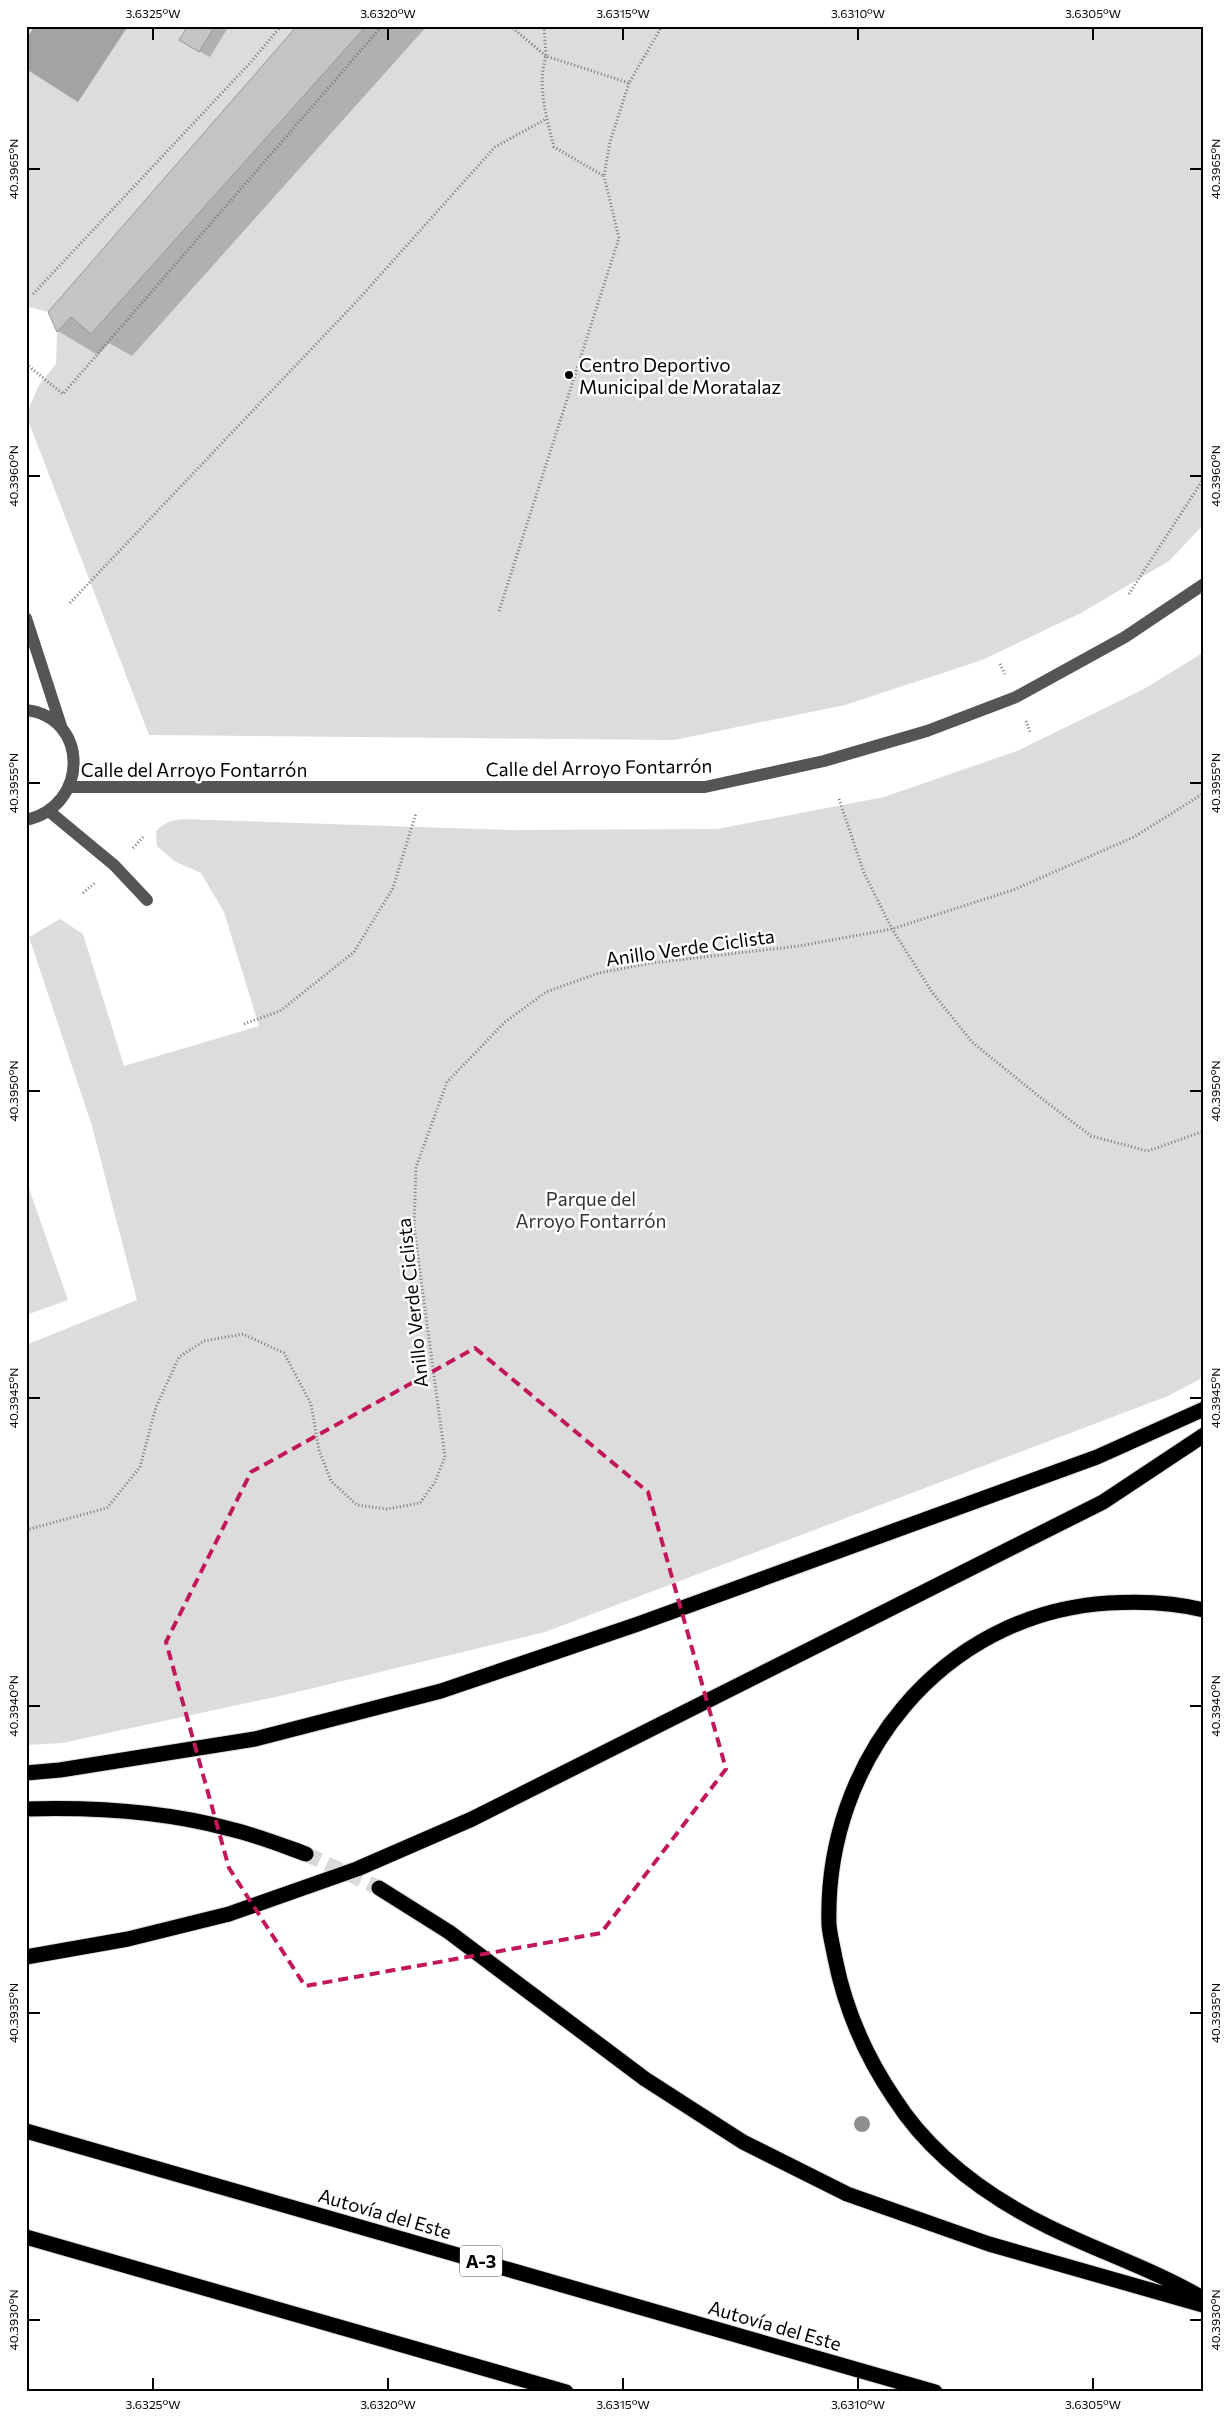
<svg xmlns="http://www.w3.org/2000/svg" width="1230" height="2418" font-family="Commissioner,sans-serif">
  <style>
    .green { fill: #dcdcdc }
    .water { fill: #a3a3a3 }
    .shadow { fill: #0003 }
    .building { fill: #c4c4c4; stroke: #999 }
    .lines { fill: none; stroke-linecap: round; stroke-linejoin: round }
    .highway-tunnel { stroke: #d9d9d9; stroke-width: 15; stroke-dasharray: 15 8; stroke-linecap: butt }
    .highway-casing { stroke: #dbdbdb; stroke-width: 17 }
    .path { stroke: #777; stroke-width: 3; stroke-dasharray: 1 2.5; stroke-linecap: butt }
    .minor { stroke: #555; stroke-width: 12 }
    .highway { stroke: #000; stroke-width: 15 }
    .highway-bridge-casing { stroke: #dbdbdb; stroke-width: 17; stroke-linecap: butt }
    .highway-bridge { stroke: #000; stroke-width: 15 }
    .tree { fill: #8f8f8f }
    .marked { fill: none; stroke: #c2185b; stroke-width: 4; stroke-dasharray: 10 6; stroke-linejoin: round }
    .ticks { fill: none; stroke: #000; stroke-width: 2 }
    .poi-dot { fill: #000; stroke: #fff; stroke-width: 2 }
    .labels { text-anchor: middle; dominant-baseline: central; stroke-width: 5; stroke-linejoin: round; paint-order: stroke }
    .shield { fill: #fff; stroke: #4c4c4c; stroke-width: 1 }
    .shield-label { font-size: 18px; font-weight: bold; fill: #000 }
    .poi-label { font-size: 19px; fill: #000; stroke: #fff; text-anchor: start }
    .street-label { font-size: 19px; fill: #000; stroke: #fff }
    .park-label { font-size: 19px; fill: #333; stroke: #fff }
    .neatline { fill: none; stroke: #000; stroke-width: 2 }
    .ticks-label { font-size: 12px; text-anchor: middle; fill: #000 }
  </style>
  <rect width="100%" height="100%" fill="#fff"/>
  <path class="green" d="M26,26H1204V524L1169,561L1081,613L982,660L845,705L674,740L149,735L26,415L39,385L56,364L57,332L48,312L26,306Z
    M1204,652V1377L1168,1396L545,1632L289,1694L62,1743L26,1745V1345L137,1300L92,1126L29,937L60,919L83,934L124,1066L259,1026L224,912L201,873L174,861L157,846L156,831C171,815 189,820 209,820L510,830L717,829L884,797L1017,751L1144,689Z
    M26,1180L68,1300L26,1315Z"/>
  <path class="water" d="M35,26H128L78,102L26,69V39Z"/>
  <path class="shadow" d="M189,26H229L210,57L199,51Z
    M298,26H427L132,356L109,343L98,355L58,331L49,312Z"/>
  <path class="building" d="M188,26H215L199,52L179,40Z
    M297,26H366L91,334L71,317L57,332L48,312Z"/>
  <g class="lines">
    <path class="highway-tunnel" d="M306,1854L379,1888"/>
    <g class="highway-casing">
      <path id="highway" d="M1204,1610C1173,1602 1140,1601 1108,1603C941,1614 824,1761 829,1925C830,1936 833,1947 835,1958C845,2009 865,2055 894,2098C931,2156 988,2197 1049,2227C1100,2252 1155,2270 1204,2299
        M26,1773L60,1770L255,1739L441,1691L638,1624L1097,1457L1204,1409
        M26,1809C94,1807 164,1811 230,1829C256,1835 281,1845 306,1854
        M472,1819L1103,1502L1204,1435
        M379,1888L449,1932L645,2079L743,2142L847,2194L989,2244L1203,2305
        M26,1957L128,1939L229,1914
        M26,2131L935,2392
        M26,2237L566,2392"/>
    </g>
    <path class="path" d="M510,26L546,56
      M544,26L546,56
      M629,83L610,142L604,176L554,147C546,117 537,85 546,56L629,83L662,26
      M33,294L251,62L281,26
      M26,364L63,394L382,26
      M1129,594L1204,478
      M70,603L357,301L495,147L546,119
      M499,611L619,238L604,176
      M1000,664L1005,674
      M1026,721L1030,732
      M839,799L864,873L892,929L932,992L972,1042L1041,1098L1091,1136L1148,1151L1204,1131
      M133,848L143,837
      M83,893L96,882
      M244,1024L280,1011L354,952L393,888L416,813
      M26,1530L107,1508L140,1467L156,1407L179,1357L204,1341L243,1334L284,1353L311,1404L319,1450L331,1481L357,1505L387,1509L420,1503L435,1482L445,1457L414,1227L416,1167L447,1082L505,1022L546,992L599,973L651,963L799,946L892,929L1013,890L1134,837L1204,793"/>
    <path class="minor" d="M26,618L62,729
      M26,710C89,717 90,806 26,820
      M69,787H705L824,761L927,731L1016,697L1125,637L1204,584
      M50,812L114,865L147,900"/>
    <use href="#highway" class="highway"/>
    <g class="highway-bridge-casing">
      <path id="highway-bridge" d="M229,1914L357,1869L472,1819"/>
    </g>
    <use href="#highway-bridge" class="highway-bridge"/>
  </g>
  <circle class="tree" cx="862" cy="2124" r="8"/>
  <path class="marked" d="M475,1348L648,1492L726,1769L601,1933L305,1986L229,1868L166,1642L251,1472Z"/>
  <path class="ticks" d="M153,28V40M388,28V40M623,28V40M858,28V40M1093,28V40M28,169H40M1190,169H1202M28,476H40M1190,476H1202M28,783H40M1190,783H1202M28,1091H40M1190,1091H1202M28,1398H40M1190,1398H1202M28,1706H40M1190,1706H1202M28,2013H40M1190,2013H1202M28,2320H40M1190,2320H1202M153,2378V2390M388,2378V2390M623,2378V2390M858,2378V2390M1093,2378V2390"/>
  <circle class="poi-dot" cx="569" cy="375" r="5"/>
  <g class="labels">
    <rect class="shield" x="460" y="2245.5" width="42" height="31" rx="4"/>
    <g class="shield-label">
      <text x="481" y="2261">A-3</text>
    </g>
    <g class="poi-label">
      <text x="579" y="364">Centro Deportivo<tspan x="579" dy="22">Municipal de Moratalaz</tspan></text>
    </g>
    <g class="street-label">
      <text transform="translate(599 767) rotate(-1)">Calle del Arroyo Fontarrón</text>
      <text x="194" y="769">Calle del Arroyo Fontarrón</text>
      <text transform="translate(690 947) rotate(-8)">Anillo Verde Ciclista</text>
      <text transform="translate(412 1303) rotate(-96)">Anillo Verde Ciclista</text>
      <text transform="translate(385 2213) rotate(16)">Autovía del Este</text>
      <text transform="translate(775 2325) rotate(16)">Autovía del Este</text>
    </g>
    <g class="park-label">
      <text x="591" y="1198">Parque del<tspan x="591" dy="22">Arroyo Fontarrón</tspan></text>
    </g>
  </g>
  <rect width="1230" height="2418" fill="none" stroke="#ffffff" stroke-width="55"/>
  <rect x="28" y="28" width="1174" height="2362" class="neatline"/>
  <g class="ticks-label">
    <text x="153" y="18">3.6325°W</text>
    <text x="388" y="18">3.6320°W</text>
    <text x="623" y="18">3.6315°W</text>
    <text x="858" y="18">3.6310°W</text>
    <text x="1093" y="18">3.6305°W</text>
    <text transform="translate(14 169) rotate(-90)" y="4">40.3965°N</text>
    <text transform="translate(1216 169) rotate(-90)" y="4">40.3965°N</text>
    <text transform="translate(14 476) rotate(-90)" y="4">40.3960°N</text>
    <text transform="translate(1216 476) rotate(-90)" y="4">40.3960°N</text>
    <text transform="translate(14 783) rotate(-90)" y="4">40.3955°N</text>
    <text transform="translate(1216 783) rotate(-90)" y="4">40.3955°N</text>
    <text transform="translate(14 1091) rotate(-90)" y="4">40.3950°N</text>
    <text transform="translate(1216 1091) rotate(-90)" y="4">40.3950°N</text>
    <text transform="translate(14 1398) rotate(-90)" y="4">40.3945°N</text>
    <text transform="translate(1216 1398) rotate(-90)" y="4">40.3945°N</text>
    <text transform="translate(14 1706) rotate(-90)" y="4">40.3940°N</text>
    <text transform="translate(1216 1706) rotate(-90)" y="4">40.3940°N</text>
    <text transform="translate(14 2013) rotate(-90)" y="4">40.3935°N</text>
    <text transform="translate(1216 2013) rotate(-90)" y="4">40.3935°N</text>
    <text transform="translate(14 2320) rotate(-90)" y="4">40.3930°N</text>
    <text transform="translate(1216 2320) rotate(-90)" y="4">40.3930°N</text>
    <text x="153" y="2409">3.6325°W</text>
    <text x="388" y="2409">3.6320°W</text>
    <text x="623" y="2409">3.6315°W</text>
    <text x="858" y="2409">3.6310°W</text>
    <text x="1093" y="2409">3.6305°W</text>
  </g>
</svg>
